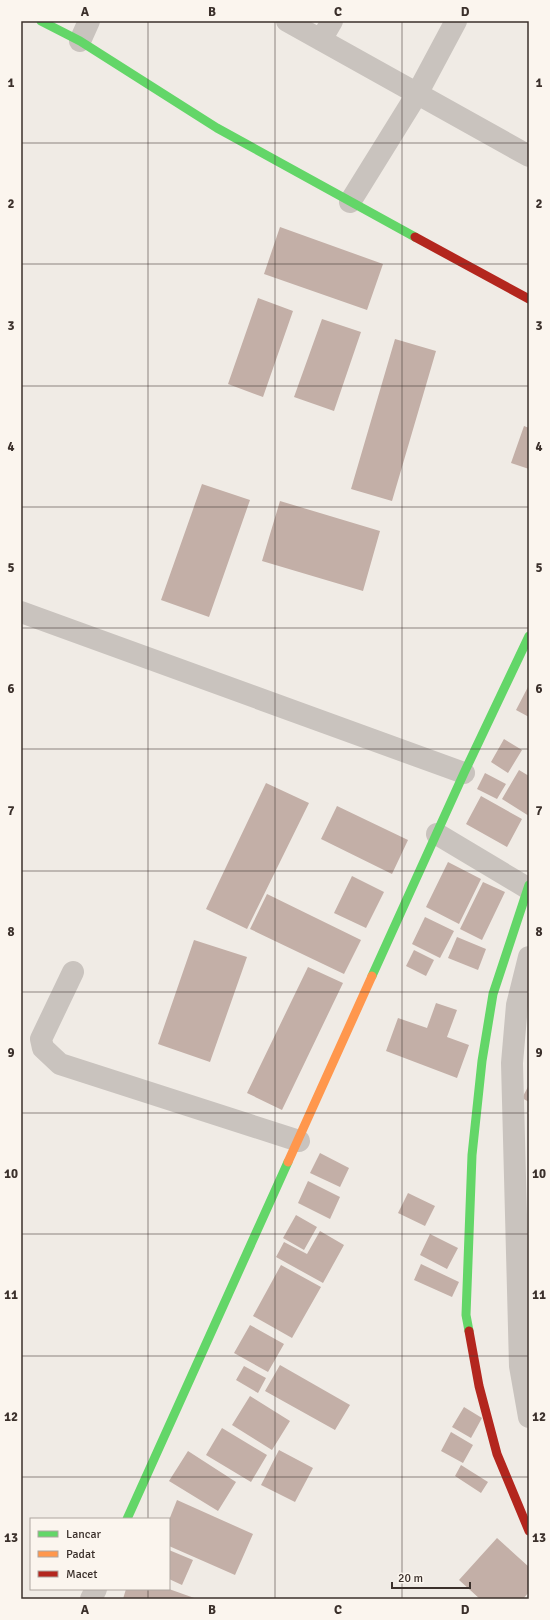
<svg xmlns="http://www.w3.org/2000/svg" width="550" height="1620" font-family="Signika,sans-serif">
  <style>
    .building { fill: #c3afa7 }
    .lines { fill: none; stroke-linecap: round; stroke-linejoin: round }
    .street { stroke: #c9c3be; stroke-width: 22 }
    .fast { stroke: #63d668; stroke-width: 9 }
    .slow { stroke: #ff974d; stroke-width: 9 }
    .jam { stroke: #b3261e; stroke-width: 9 }
    .grid { fill: none; stroke: #3b302b; stroke-width: 1; stroke-opacity: 0.55 }
    .neatline { fill: none; stroke: #3b302b; stroke-width: 1.5 }
    .grid-label { font-size: 13px; text-anchor: middle; font-weight: bold; fill: #3b302b }
  </style>
  <rect width="100%" height="100%" fill="#f0ebe5"/>
  <path class="building" d="M280,227L383,264L367,310L264,274Z
    M258,298L293,311L263,397L228,384Z
    M322,319L361,332L334,411L294,397Z
    M395,339L436,351L392,501L351,489Z
    M524,426L529,428V469L511,463Z
    M202,484L250,500L209,617L161,600Z
    M280,501L380,531L363,591L262,561Z
    M529,685V717L516,710Z
    M504,739L522,750L508,773L491,762Z
    M519,770L529,776V816L502,799Z
    M485,773L506,784L497,799L477,789Z
    M266,783L309,803L247,929L206,909Z
    M481,796L522,819L507,847L466,824Z
    M337,806L408,840L392,874L321,839Z
    M448,862L481,879L459,924L426,907Z
    M352,876L384,892L366,928L334,913Z
    M483,882L505,892L482,940L460,929Z
    M267,894L361,940L344,974L250,929Z
    M425,917L454,931L440,958L412,944Z
    M457,937L486,949L478,970L448,958Z
    M194,940L247,957L210,1062L158,1044Z
    M414,950L434,960L426,976L406,966Z
    M308,967L343,983L282,1110L247,1093Z
    M436,1003L457,1010L447,1037L469,1045L457,1078L386,1051L398,1018L427,1028Z
    M529,1085V1102L522,1098Z
    M320,1153L349,1168L340,1187L310,1173Z
    M308,1181L340,1197L330,1219L298,1203Z
    M408,1193L435,1206L425,1226L398,1213Z
    M296,1215L317,1227L304,1250L283,1238Z
    M320,1231L344,1245L323,1283L276,1257L284,1242L307,1254Z
    M430,1234L458,1248L447,1269L420,1255Z
    M421,1264L459,1282L452,1297L414,1280Z
    M281,1265L321,1287L292,1338L253,1316Z
    M250,1325L284,1344L268,1372L234,1353Z
    M280,1365L350,1405L335,1430L265,1391Z
    M244,1366L266,1378L258,1393L236,1380Z
    M250,1396L290,1421L272,1450L232,1425Z
    M464,1407L482,1418L471,1438L452,1427Z
    M222,1428L267,1455L251,1482L206,1455Z
    M451,1432L473,1445L463,1463L441,1451Z
    M279,1450L313,1468L295,1502L261,1485Z
    M188,1451L236,1482L218,1511L169,1481Z
    M461,1465L488,1482L481,1493L455,1476Z
    M177,1500L253,1534L235,1575L169,1546V1520Z
    M497,1538L529,1567V1592L523,1599H480L459,1580Z
    M169,1550L193,1560L182,1585L169,1579Z
    M126,1589H169L197,1599H123Z"/>
  <g class="lines">
    <path class="street" d="M287,21L529,156
      M321,40L332,21
      M80,41L89,21
      M350,202L417,94L456,21
      M21,612L464,773
      M437,834L529,889
      M529,957L517,1005L512,1063L520,1366L529,1417
      M73,972L41,1039L43,1048L60,1064L299,1141
      M91,1599L96,1589"/>
    <path class="fast" d="M41,21L80,41L217,128L415,237
      M372,976L464,773L529,636
      M469,1331L466,1315L472,1155L482,1061L493,994L529,885
      M127,1519L288,1162"/>
    <path class="slow" d="M288,1162L372,976"/>
    <path class="jam" d="M415,237L529,299
      M469,1331L479,1386L497,1454L529,1531"/>
  </g>
  <path class="grid" d="M148,21V1519M275,21V1599M402,21V1599M21,143H529M21,264H529M21,386H529M21,507H529M21,628H529M21,749H529M21,871H529M21,992H529M21,1113H529M21,1234H529M21,1356H529M21,1477H529M148,1589V1599"/>
  <rect width="550" height="1620" fill="none" stroke="#fbf5ee" stroke-width="44"/>
  <rect x="30" y="1518" width="140" height="72" fill="#fbf5ee" stroke="#aea6a0"/>
  <rect x="38" y="1531" width="20" height="6" fill="#63d668" stroke="#aea6a0"/>
  <text x="66" y="1538" font-size="12" fill="#3b302b">Lancar</text>
  <rect x="38" y="1551" width="20" height="6" fill="#ff974d" stroke="#aea6a0"/>
  <text x="66" y="1558" font-size="12" fill="#3b302b">Padat</text>
  <rect x="38" y="1571" width="20" height="6" fill="#b3261e" stroke="#aea6a0"/>
  <text x="66" y="1578" font-size="12" fill="#3b302b">Macet</text>
  <path d="M392 1582v6h78v-6" fill="none" stroke="#3b302b" stroke-width="2"/>
  <text x="398" y="1582" font-size="12" fill="#3b302b" stroke="#fbf5ee" stroke-width="3" paint-order="stroke">20 m</text>
  <rect x="22" y="22" width="506" height="1576" class="neatline"/>
  <g class="grid-label">
    <text x="85" y="16">A</text>
    <text x="212" y="16">B</text>
    <text x="338" y="16">C</text>
    <text x="465" y="16">D</text>
    <text x="11" y="87">1</text>
    <text x="539" y="87">1</text>
    <text x="11" y="208">2</text>
    <text x="539" y="208">2</text>
    <text x="11" y="330">3</text>
    <text x="539" y="330">3</text>
    <text x="11" y="451">4</text>
    <text x="539" y="451">4</text>
    <text x="11" y="572">5</text>
    <text x="539" y="572">5</text>
    <text x="11" y="693">6</text>
    <text x="539" y="693">6</text>
    <text x="11" y="815">7</text>
    <text x="539" y="815">7</text>
    <text x="11" y="936">8</text>
    <text x="539" y="936">8</text>
    <text x="11" y="1057">9</text>
    <text x="539" y="1057">9</text>
    <text x="11" y="1178">10</text>
    <text x="539" y="1178">10</text>
    <text x="11" y="1299">11</text>
    <text x="539" y="1299">11</text>
    <text x="11" y="1421">12</text>
    <text x="539" y="1421">12</text>
    <text x="11" y="1542">13</text>
    <text x="539" y="1542">13</text>
    <text x="85" y="1614">A</text>
    <text x="212" y="1614">B</text>
    <text x="338" y="1614">C</text>
    <text x="465" y="1614">D</text>
  </g>
</svg>
